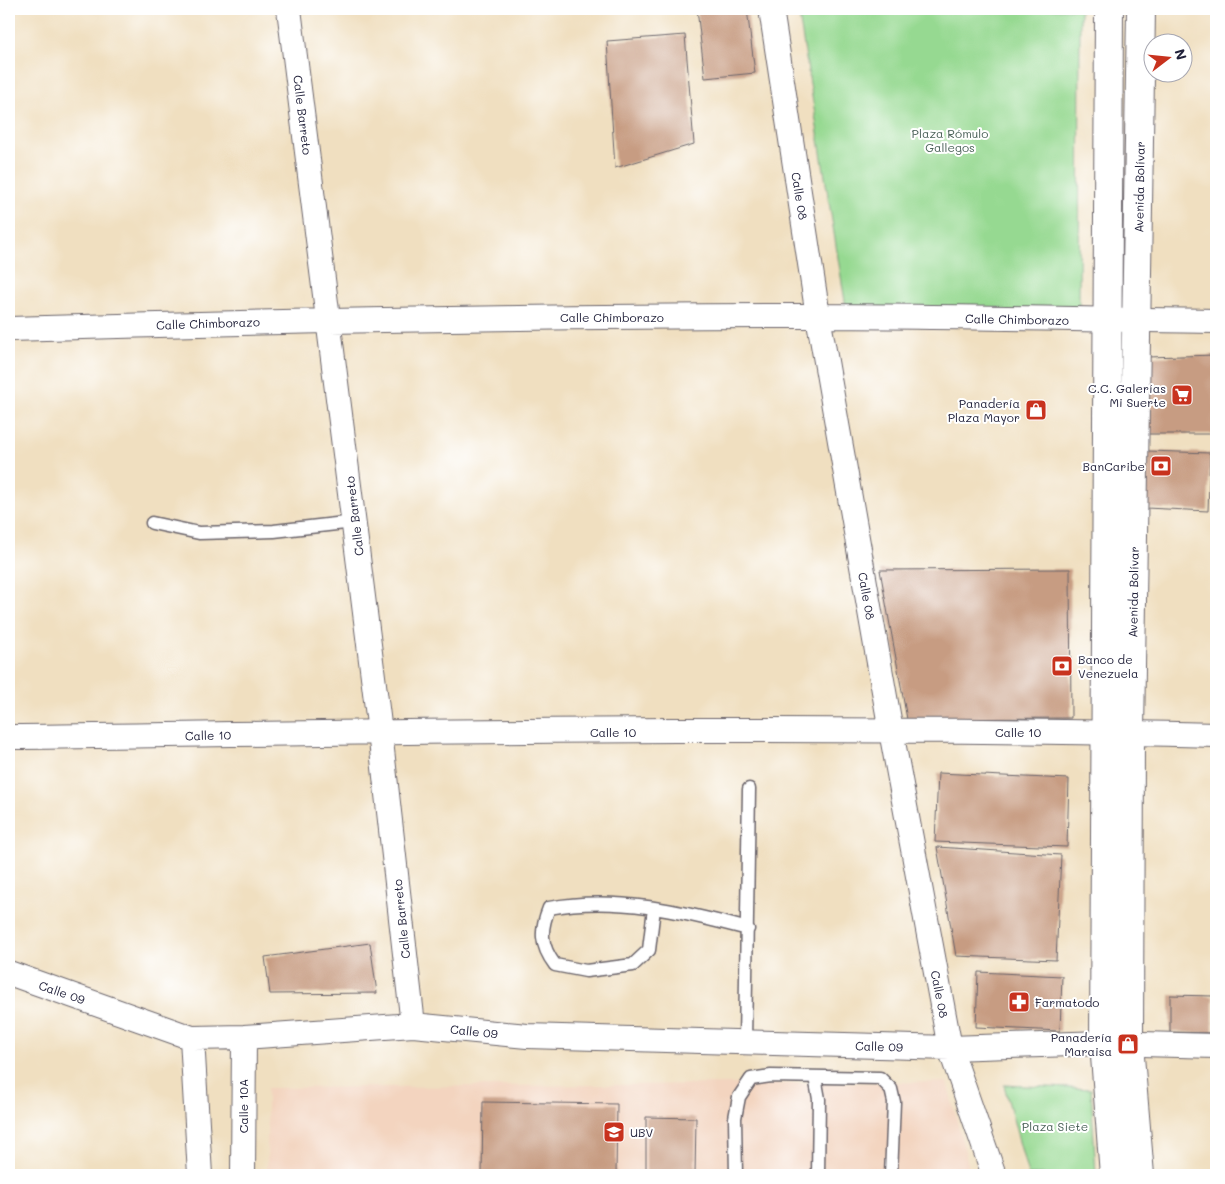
<svg xmlns="http://www.w3.org/2000/svg" width="1225" height="1184" font-family="Mali,sans-serif">
  <style>
    .built { fill: #f3d4bf }
    .green { fill: #96d991; stroke: #5c7e66 }
    .building { fill: #c79c82 }
    .lines { fill: none; stroke-linecap: round; stroke-linejoin: round }
    .lane-casing { stroke: #6a646a; stroke-width: 15 }
    .street-casing { stroke: #6a646a; stroke-width: 26 }
    .secondary-casing { stroke: #6a646a; stroke-width: 30 }
    .lane { stroke: #fff; stroke-width: 12 }
    .street { stroke: #fff; stroke-width: 24 }
    .secondary { stroke: #fff; stroke-width: 28 }
    .labels { text-anchor: middle; dominant-baseline: central; stroke-width: 4; stroke-linejoin: round; paint-order: stroke }
    .street-label { font-size: 12px; fill: #22223b; stroke: #fff }
    .park-label { font-size: 12px; fill: #4b6259; stroke: #fff }
    .poi-label { font-size: 12px; fill: #22223b; stroke: #fff; text-anchor: end }
  </style>
  <rect width="100%" height="100%" fill="#fff"/>
  <filter id="ink" filterUnits="userSpaceOnUse"><feTurbulence type="fractalNoise" baseFrequency=".02" numOctaves="2"/><feDisplacementMap in="SourceGraphic" scale="10" xChannelSelector="R" yChannelSelector="G"/><feConvolveMatrix kernelMatrix="1 2 1 2 8 2 1 2 1" color-interpolation-filters="sRGB"/></filter>
  <filter id="wash" filterUnits="userSpaceOnUse"><feTurbulence type="fractalNoise" baseFrequency=".0096" numOctaves="4" result="noise"/><feDisplacementMap in="SourceGraphic" scale="20" xChannelSelector="R" yChannelSelector="G"/><feGaussianBlur stdDeviation="1.12" result="paint"/><feColorMatrix in="noise" values="0 0 0 0 0 0 0 0 0 0 0 0 0 0 0 0 0 1.4 0 .05"/><feComposite in="paint" operator="in"/></filter>
  <g filter="url(#wash)">
    <rect width="100%" height="100%" fill="#f0dfc0"/>
    <path class="built" d="M947,1082L971,1175H267V1088Z"/>
    <path class="green" d="M798,9H1080L1079,328L848,320Z
      M1004,1085L1091,1089L1096,1175H1028Z"/>
    <g id="blocks">
      <path class="building" d="M697,9H747L755,73L705,78Z
        M685,35L694,144L615,168L607,41Z
        M1216,355V434H1148L1147,357Z
        M1148,451L1210,453L1208,511L1146,508Z
        M1070,569L1071,718L907,719L880,570Z
        M938,773L1069,779L1067,847L935,842Z
        M937,847L1061,855L1056,960L956,956Z
        M370,943L377,993L270,994L265,957Z
        M978,972L1062,976L1060,1031L976,1027Z
        M1170,995L1213,996V1033L1170,1032Z
        M483,1102L617,1104L616,1175H482Z
        M646,1117L696,1118L695,1175H646Z"/>
    </g>
  </g>
  <g filter="url(#ink)">
    <use href="#blocks" fill-opacity="0" stroke="#6a646a" stroke-width="1"/>
    <g class="lines">
      <g class="lane-casing">
        <path id="lane" d="M152,523L199,533L274,531L354,522
          M654,908L649,950L633,965L586,971L555,965C540,945 540,930 549,908C615,895 684,912 748,929
          M745,1042L749,789
          M815,1077L819,1099L818,1175
          M736,1175L735,1118L739,1097L751,1079L771,1076L880,1078L891,1089L894,1102L891,1175"/>
      </g>
      <g class="street-casing">
        <path id="street" d="M289,9L380,732L413,1025
          M771,9L818,316L891,731L950,1048L994,1175
          M9,329C278,321 547,316 816,316C949,316 1083,320 1216,321
          M9,737C411,732 814,725 1216,735
          M9,973L192,1038L244,1037L413,1025L527,1036L950,1048L1104,1043L1216,1046
          M192,1038L200,1175
          M243,1175L244,1037"/>
      </g>
      <g class="secondary-casing">
        <path id="secondary" d="M1109,9L1104,1043L1114,1175
          M1140,1175L1129,1045L1130,733L1141,9"/>
      </g>
      <use href="#lane" class="lane"/>
      <use href="#street" class="street"/>
      <use href="#secondary" class="secondary"/>
    </g>
  </g>
  <defs>
    <g id="supermarket-square" transform="scale(1.125)"><rect x="-9" y="-9" width="18" height="18" rx="4" fill="#c8321e" stroke="#fff"/><path d="M-6-5.5h2.5l.6 2H6L4.5 2H-2.5L-4.4-4H-6ZM-1.5 3.2a1.3 1.3 0 1 0 .1 0ZM3 3.2a1.3 1.3 0 1 0 .1 0Z" fill="#fff"/></g>
    <g id="shop-square" transform="scale(1.125)"><rect x="-9" y="-9" width="18" height="18" rx="4" fill="#c8321e" stroke="#fff"/><path d="M-5-2.5h2.3a2.7 3.5 0 0 1 5.4 0H5L5.5 6h-11ZM-1.5-2.5h3a1.5 2.3 0 0 0-3 0Z" fill="#fff"/></g>
    <g id="bank-square" transform="scale(1.125)"><rect x="-9" y="-9" width="18" height="18" rx="4" fill="#c8321e" stroke="#fff"/><path d="M-6-4H6V4H-6ZM0-2.3a2.3 2.3 0 1 0 0 4.6a2.3 2.3 0 1 0 0-4.6Z" fill="#fff"/></g>
    <g id="pharmacy-square" transform="scale(1.125)"><rect x="-9" y="-9" width="18" height="18" rx="4" fill="#c8321e" stroke="#fff"/><path d="M-2-6h4v4h4v4h-4v4h-4v-4h-4v-4h4Z" fill="#fff"/></g>
    <g id="university-square" transform="scale(1.125)"><rect x="-9" y="-9" width="18" height="18" rx="4" fill="#c8321e" stroke="#fff"/><path d="M0-5L7-2L0 1L-7-2ZM-4 1L0 2.5L4 1V4Q0 6-4 4Z" fill="#fff"/></g>
  </defs>
  <g fill-rule="evenodd">
    <use href="#supermarket-square" x="1182" y="395"/>
    <use href="#shop-square" x="1036" y="410"/>
    <use href="#bank-square" x="1161" y="466"/>
    <use href="#bank-square" x="1062" y="666"/>
    <use href="#pharmacy-square" x="1019" y="1002"/>
    <use href="#shop-square" x="1128" y="1044"/>
    <use href="#university-square" x="614" y="1132"/>
  </g>
  <g class="labels">
    <g class="street-label">
      <text transform="translate(303 115) rotate(83)">Calle Barreto</text>
      <text transform="translate(1139 187) rotate(-89)">Avenida Bolívar</text>
      <text transform="translate(800 196) rotate(81)">Calle 08</text>
      <text x="612" y="317">Calle Chimborazo</text>
      <text transform="translate(1017 319) rotate(1)">Calle Chimborazo</text>
      <text transform="translate(208 323) rotate(-2)">Calle Chimborazo</text>
      <text transform="translate(354 516) rotate(-97)">Calle Barreto</text>
      <text transform="translate(1133 592) rotate(-89)">Avenida Bolívar</text>
      <text transform="translate(867 596) rotate(80)">Calle 08</text>
      <text x="613" y="732">Calle 10</text>
      <text x="1018" y="732">Calle 10</text>
      <text transform="translate(208 735) rotate(-1)">Calle 10</text>
      <text transform="translate(401 919) rotate(-96)">Calle Barreto</text>
      <text transform="translate(62 992) rotate(19)">Calle 09</text>
      <text transform="translate(940 994) rotate(79)">Calle 08</text>
      <text transform="translate(474 1031) rotate(6)">Calle 09</text>
      <text transform="translate(879 1046) rotate(2)">Calle 09</text>
      <text transform="translate(243 1106) rotate(-90)">Calle 10A</text>
    </g>
    <g class="park-label">
      <text x="950" y="133">Plaza Rómulo<tspan x="950" dy="14">Gallegos</tspan></text>
      <text x="1055" y="1126">Plaza Siete</text>
    </g>
    <g class="poi-label">
      <text x="1166" y="388">C.C. Galerías<tspan x="1166" dy="14">Mi Suerte</tspan></text>
      <text x="1020" y="403">Panadería<tspan x="1020" dy="14">Plaza Mayor</tspan></text>
      <text x="1145" y="466">BanCaribe</text>
      <text x="1078" y="659" text-anchor="start">Banco de<tspan x="1078" dy="14">Venezuela</tspan></text>
      <text x="1035" y="1002" text-anchor="start">Farmatodo</text>
      <text x="1112" y="1037">Panadería<tspan x="1112" dy="14">Maraisa</tspan></text>
      <text x="630" y="1132" text-anchor="start">UBV</text>
    </g>
  </g>
  <rect width="1225" height="1184" fill="none" stroke="#fff" stroke-width="30"/>
  <g transform="translate(1168 58) rotate(74)"><circle r="24" fill="#ffffff" stroke="#a7a7b1"/>
  <path d="M0-4L9 19L0 12L-9 19Z" fill="#c8321e"/>
  <text y="-8" font-size="14" font-weight="bold" text-anchor="middle" fill="#22223b">N</text>
  </g>
</svg>
